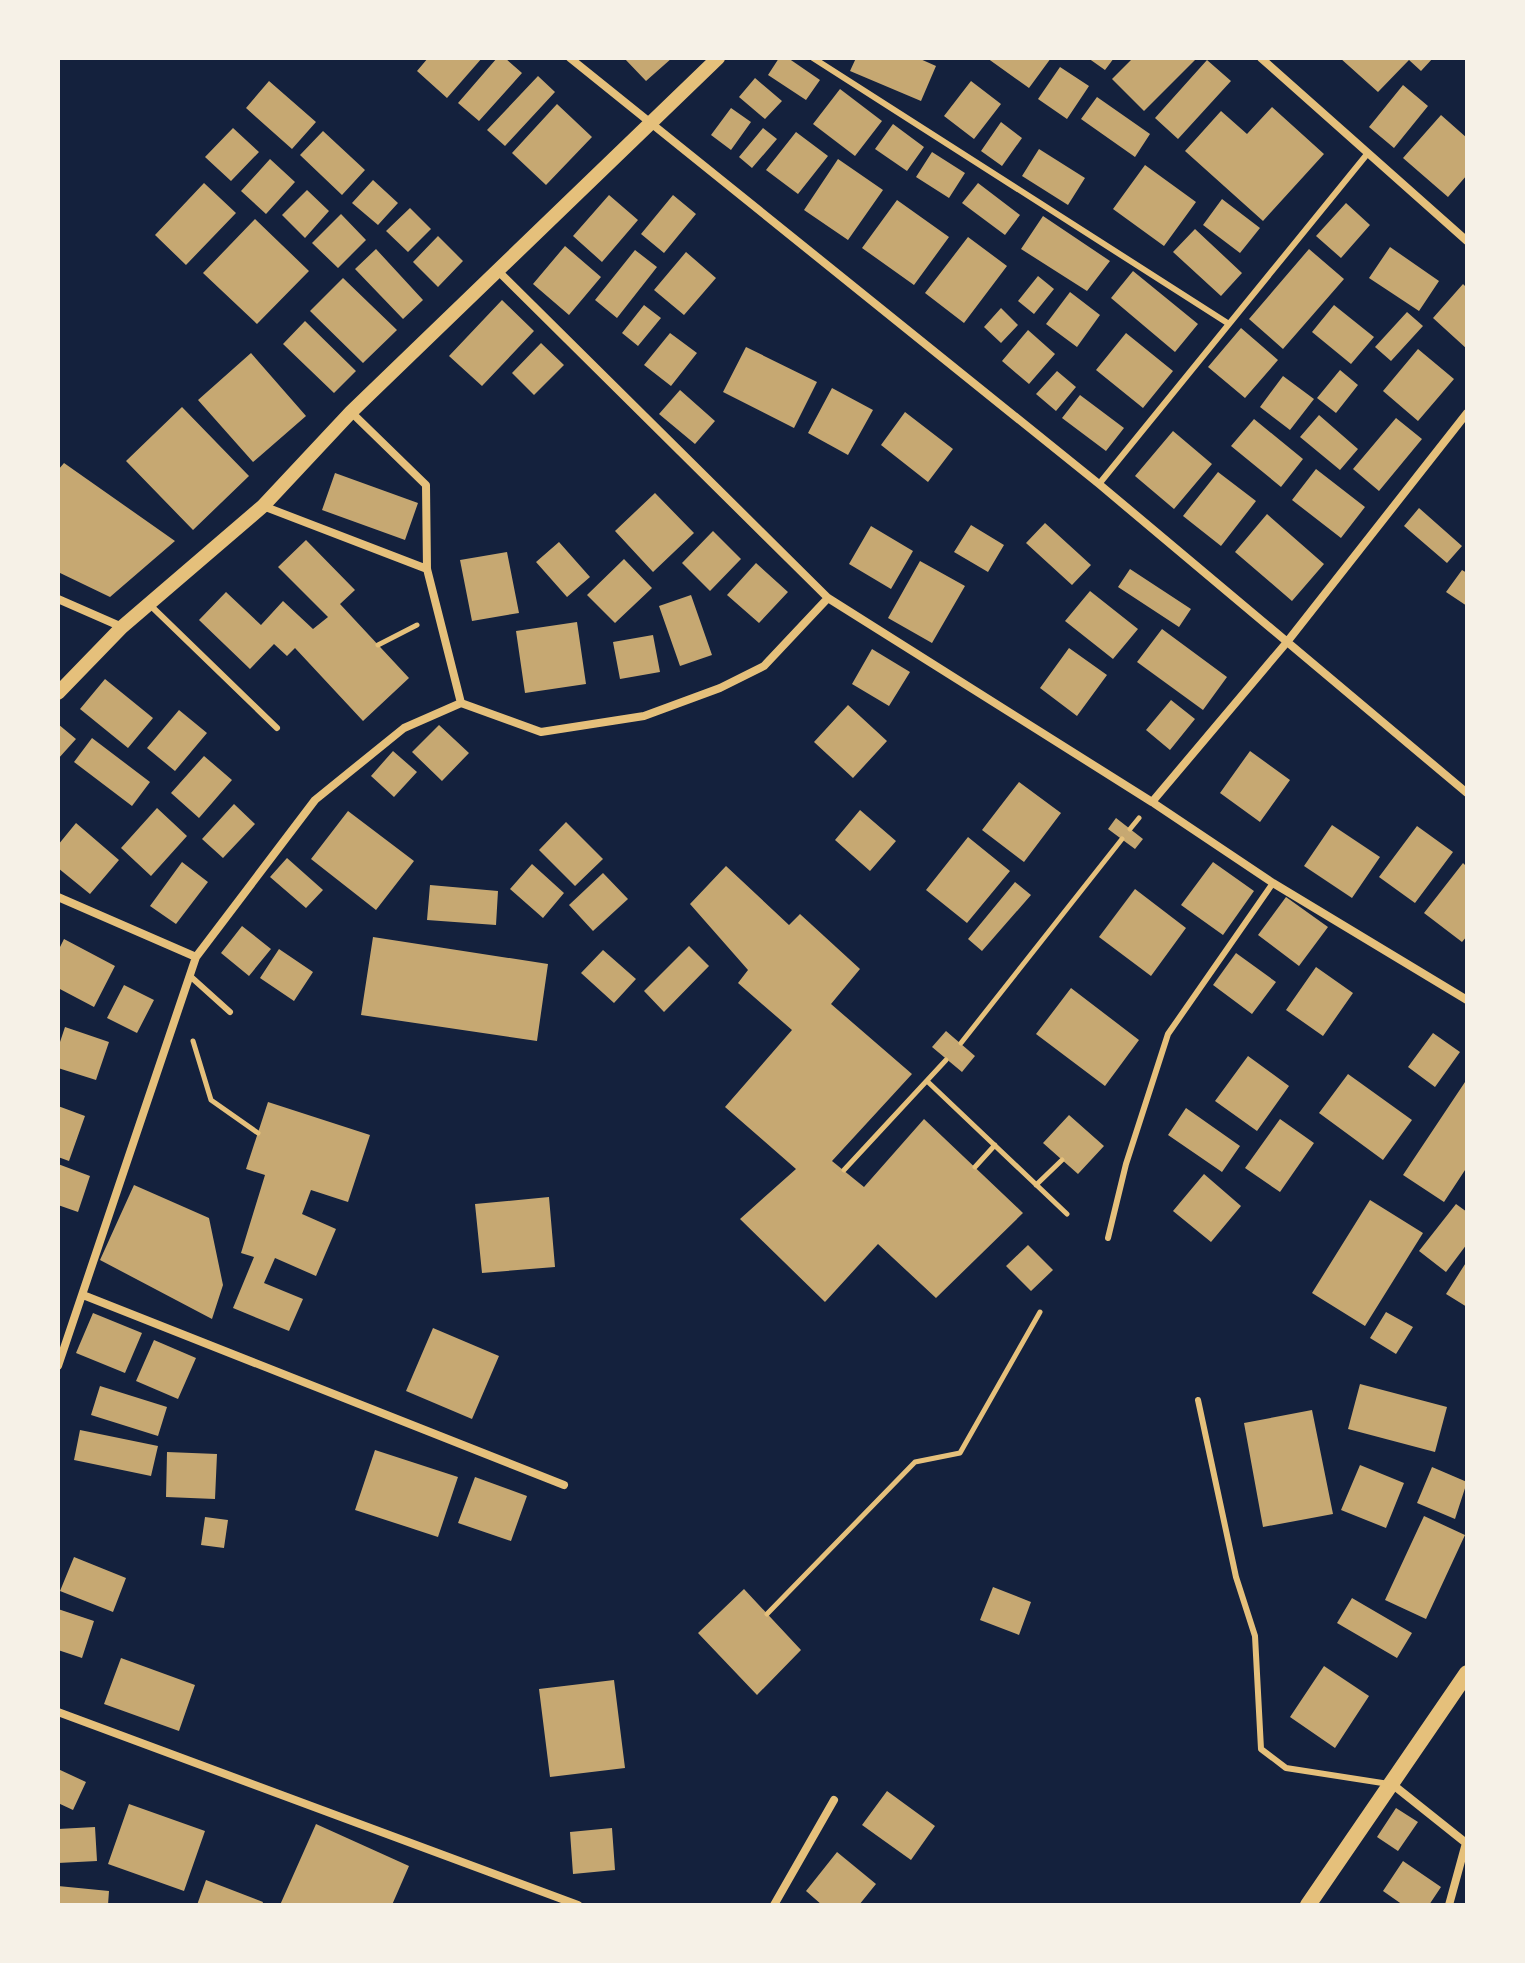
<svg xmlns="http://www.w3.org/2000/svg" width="1525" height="1963" font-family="Barlow,sans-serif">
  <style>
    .building { fill: #c6a872 }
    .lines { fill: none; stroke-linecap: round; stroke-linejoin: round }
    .path { stroke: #e5c07b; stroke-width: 5 }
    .service { stroke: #e5c07b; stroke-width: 6 }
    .minor { stroke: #e5c07b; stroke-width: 8 }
    .tertiary { stroke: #e5c07b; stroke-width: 14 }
    .secondary { stroke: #e5c07b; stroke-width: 16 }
  </style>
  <rect width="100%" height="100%" fill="#14213d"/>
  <path class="building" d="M428,58H482L447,98L417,71Z
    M497,58H505L522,73L479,121L458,103Z
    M624,58H672L646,81Z
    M779,58H788L820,80L806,100L768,75Z
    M856,58H918L936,66L921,101L850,71Z
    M987,58H1051L1029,88Z
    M1088,58H1114L1105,70Z
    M1133,58H1197L1144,111L1112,79Z
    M1340,58H1433L1421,71L1409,60L1378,92Z
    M1207,60L1231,81L1178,139L1155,118Z
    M1060,67L1089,86L1067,119L1038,99Z
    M538,76L555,92L505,146L487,130Z
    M755,78L782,101L765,119L739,97Z
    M269,81L316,122L292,149L246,108Z
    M971,81L1001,104L974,139L944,116Z
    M1403,85L1428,106L1394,148L1369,127Z
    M840,89L882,121L855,156L813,124Z
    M1097,97L1150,134L1135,157L1081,119Z
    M557,104L592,137L546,185L512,153Z
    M1272,107L1324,154L1263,221L1185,151L1221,111L1247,134Z
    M731,108L751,122L731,150L711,135Z
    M1441,115L1467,138V175L1448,197L1403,158Z
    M1001,122L1022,138L1002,166L981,151Z
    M893,124L924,147L907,171L875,149Z
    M233,128L259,152L231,181L205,157Z
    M763,128L777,139L752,168L739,157Z
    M323,131L365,170L342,195L300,155Z
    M796,132L828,156L798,194L766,170Z
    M1039,149L1085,178L1068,205L1022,176Z
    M932,152L965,173L949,198L916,177Z
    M270,159L295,182L266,214L241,191Z
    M838,159L883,190L848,240L804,210Z
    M1145,165L1196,202L1164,246L1113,209Z
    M373,180L398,203L378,225L352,203Z
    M204,183L236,213L186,265L155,235Z
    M978,183L1020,215L1005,235L962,203Z
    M307,190L329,211L305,238L282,215Z
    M609,195L638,220L602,262L573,236Z
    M673,195L696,214L664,253L641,234Z
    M1222,199L1260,228L1240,253L1203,225Z
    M897,200L949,237L914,285L862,248Z
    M1346,203L1370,225L1341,258L1316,236Z
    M410,208L431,229L408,252L386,231Z
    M341,214L366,240L338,268L312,243Z
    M1043,216L1110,261L1087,291L1021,249Z
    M255,219L309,271L257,324L203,273Z
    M1195,229L1242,273L1221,296L1173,252Z
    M438,236L463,261L438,287L413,262Z
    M968,237L1007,266L964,323L925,293Z
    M565,246L601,277L569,315L533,284Z
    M1390,247L1439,281L1419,311L1369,278Z
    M376,249L423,300L403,319L355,269Z
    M1309,249L1344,279L1283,349L1249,319Z
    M635,250L657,267L617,318L595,300Z
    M686,252L716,278L684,315L654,290Z
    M1133,271L1198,324L1175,352L1111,298Z
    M1038,276L1054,289L1034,314L1018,301Z
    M343,278L397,330L363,363L310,311Z
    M1463,284L1467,288V349L1433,318Z
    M1070,292L1100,315L1077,347L1046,324Z
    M502,300L534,331L482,386L449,356Z
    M644,305L661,318L638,346L622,333Z
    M1334,305L1374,337L1351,364L1312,332Z
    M1001,308L1018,325L1001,343L984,327Z
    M1407,312L1423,326L1391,361L1375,347Z
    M305,321L356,371L334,393L283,344Z
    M1241,328L1278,360L1245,398L1208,367Z
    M1028,330L1055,354L1029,384L1002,361Z
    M670,333L697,353L671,386L644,365Z
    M1126,333L1173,371L1143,408L1096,370Z
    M541,343L564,365L534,395L512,373Z
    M746,347L817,382L794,428L723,392Z
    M1418,349L1454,379L1418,421L1383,391Z
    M251,353L306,416L253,462L198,400Z
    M1340,370L1358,385L1336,413L1317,398Z
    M1057,371L1076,387L1056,411L1036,394Z
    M1283,376L1314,399L1290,430L1260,407Z
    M832,388L873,410L848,455L808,433Z
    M680,390L715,421L695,444L659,414Z
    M1080,395L1124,428L1106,451L1062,418Z
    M182,407L249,476L193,530L126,461Z
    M905,412L953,449L928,482L881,445Z
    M1319,415L1358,449L1340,470L1300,437Z
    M1396,418L1422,439L1379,491L1353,469Z
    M1254,419L1303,459L1281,487L1231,446Z
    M1173,431L1212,464L1174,509L1135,476Z
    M64,463L175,541L110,597L58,572V470Z
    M1316,469L1365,507L1341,538L1292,500Z
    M1218,472L1256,501L1221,546L1183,516Z
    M335,473L418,503L405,540L322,510Z
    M655,493L694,533L653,572L615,531Z
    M1419,508L1462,546L1447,563L1404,526Z
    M1267,514L1324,564L1292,601L1235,552Z
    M1045,523L1091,565L1072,585L1026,543Z
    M971,525L1004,545L988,572L954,552Z
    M871,526L913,551L891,589L849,564Z
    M713,531L741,559L710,591L682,563Z
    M306,540L355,590L340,604L409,678L363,721L295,648L287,656L274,644L250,669L199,620L226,592L261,625L283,601L313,629L328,617L278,567Z
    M559,542L590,577L567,597L536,562Z
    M507,552L519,613L472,621L460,560Z
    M624,559L652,588L615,623L587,595Z
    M920,561L965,586L932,643L888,618Z
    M756,563L788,592L759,623L727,595Z
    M1130,569L1191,609L1179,627L1118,587Z
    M1462,570L1467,573V606L1446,592Z
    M1090,591L1138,629L1113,659L1065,621Z
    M691,595L712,655L680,666L659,606Z
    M577,622L586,684L525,693L516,631Z
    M1162,629L1227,677L1203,710L1137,662Z
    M653,635L660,672L620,679L613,642Z
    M1069,648L1107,675L1077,716L1040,688Z
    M872,649L910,672L889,706L852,684Z
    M105,679L153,718L128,748L80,709Z
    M1171,700L1195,719L1170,750L1146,730Z
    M848,705L887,741L853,778L814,742Z
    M179,710L207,733L175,771L147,748Z
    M58,724L76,739L58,759Z
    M439,725L469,753L442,781L412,752Z
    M92,738L150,782L132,806L74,762Z
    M393,751L417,772L394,797L371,776Z
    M1250,751L1290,780L1260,822L1220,793Z
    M204,756L232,780L199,818L171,793Z
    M1019,782L1061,813L1024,862L982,830Z
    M234,804L255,824L223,858L202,839Z
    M157,808L187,836L151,876L121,848Z
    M860,810L896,841L870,871L835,840Z
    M348,811L414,861L376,910L311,859Z
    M1116,818L1143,839L1135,849L1108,829Z
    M566,822L603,859L575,886L539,850Z
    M76,823L119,860L90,894L58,868V845Z
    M1332,825L1380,857L1352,898L1304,866Z
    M1417,826L1453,852L1415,903L1379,877Z
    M968,837L1010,871L967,923L926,890Z
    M287,858L323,890L306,908L270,877Z
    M182,862L208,882L176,924L150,906Z
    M1213,862L1254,891L1223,935L1181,905Z
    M1463,863L1467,867V936L1462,942L1424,913Z
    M532,864L564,893L543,918L510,889Z
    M726,866L789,925L800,914L860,969L831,1004L912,1074L832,1161L864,1187L924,1119L1023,1213L936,1298L878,1244L825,1302L740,1219L796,1169L725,1107L792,1030L738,983L748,970L690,904Z
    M603,873L628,899L593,931L569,905Z
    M1015,882L1031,895L982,951L968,939Z
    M430,885L498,891L496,925L427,920Z
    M1135,889L1186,928L1151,976L1099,937Z
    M1286,897L1328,927L1299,966L1258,935Z
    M242,926L271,949L249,976L221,953Z
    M373,937L548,964L537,1041L361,1015Z
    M64,939L115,966L94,1007L58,988V951Z
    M689,946L709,966L664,1012L644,991Z
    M279,949L313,972L294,1001L260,978Z
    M603,950L636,979L614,1003L581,973Z
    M1236,953L1276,982L1252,1014L1213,985Z
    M1316,967L1353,993L1323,1036L1286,1010Z
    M124,985L154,1000L137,1033L107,1018Z
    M1071,988L1139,1040L1105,1086L1036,1034Z
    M65,1027L109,1042L96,1080L58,1068V1048Z
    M946,1031L975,1056L962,1072L932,1047Z
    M1433,1033L1460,1052L1435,1087L1408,1067Z
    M1248,1056L1289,1086L1257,1131L1215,1101Z
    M1348,1074L1412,1120L1383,1160L1319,1113Z
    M1467,1079V1167L1444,1202L1403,1175Z
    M268,1102L370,1135L348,1202L311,1190L302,1214L336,1229L316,1276L275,1258L264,1283L303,1299L289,1331L233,1308L254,1257L241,1253L265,1175L246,1169Z
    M58,1106L85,1116L69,1161L58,1157Z
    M1186,1108L1240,1146L1222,1172L1168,1135Z
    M1069,1115L1104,1146L1078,1174L1043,1143Z
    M1280,1119L1314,1143L1280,1192L1245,1168Z
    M58,1164L90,1176L78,1212L58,1205Z
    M1204,1174L1241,1206L1211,1242L1173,1211Z
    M134,1185L209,1218L223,1285L212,1319L100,1260Z
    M549,1197L555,1267L482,1273L475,1204Z
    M1370,1200L1423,1233L1365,1326L1312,1293Z
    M1456,1204L1467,1212V1244L1446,1272L1419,1251Z
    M1028,1245L1053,1270L1031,1291L1006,1266Z
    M1467,1261V1307L1446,1294Z
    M1386,1312L1413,1327L1396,1354L1370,1338Z
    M93,1313L142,1333L125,1373L76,1353Z
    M433,1328L499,1356L472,1419L406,1391Z
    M154,1340L196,1358L178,1399L136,1381Z
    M1360,1384L1447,1407L1435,1452L1348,1429Z
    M100,1386L167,1407L158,1436L91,1415Z
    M1312,1410L1333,1514L1263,1527L1244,1423Z
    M80,1430L158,1446L151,1476L74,1460Z
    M375,1450L458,1477L438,1537L355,1510Z
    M167,1452L217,1454L215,1499L166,1497Z
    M1360,1465L1404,1483L1386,1528L1341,1510Z
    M1432,1467L1467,1482L1455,1519L1417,1503Z
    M475,1477L527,1496L511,1541L458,1523Z
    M1424,1516L1465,1535L1426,1619L1385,1600Z
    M205,1517L228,1520L224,1548L201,1545Z
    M74,1557L126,1578L113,1612L60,1591Z
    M993,1587L1031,1602L1019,1635L980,1620Z
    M744,1589L801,1650L757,1695L698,1633Z
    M1352,1598L1412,1633L1397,1658L1337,1623Z
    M58,1609L94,1621L82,1658L58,1650Z
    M121,1658L195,1685L179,1731L104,1704Z
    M1324,1666L1369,1696L1335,1748L1290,1717Z
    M614,1680L625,1768L550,1777L539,1689Z
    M58,1769L86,1782L73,1810L58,1803Z
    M887,1791L935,1826L911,1860L862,1825Z
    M129,1804L205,1831L184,1891L108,1864Z
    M1396,1808L1418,1822L1398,1851L1377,1837Z
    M316,1824L409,1866L392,1905H280Z
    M95,1827L97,1861L58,1863V1829Z
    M612,1828L615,1870L573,1874L570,1832Z
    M837,1852L876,1884L859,1905H822L806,1891Z
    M1403,1861L1441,1887L1429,1905H1403L1383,1891Z
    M206,1880L263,1902L262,1905H197Z
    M58,1886L109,1891L108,1905H58Z"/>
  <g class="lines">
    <path class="path" d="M378,645L417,625
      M1130,829L1139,818
      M193,1041L211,1100L258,1133
      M961,1043L1122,839
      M927,1081L1067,1214
      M975,1167L995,1145
      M844,1170L946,1060
      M1036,1185L1062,1160
      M767,1614L915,1462L960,1453L1040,1312"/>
    <path class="service" d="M813,58L1229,324
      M1099,484L1368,153
      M149,604L277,728
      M190,976L230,1012
      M1108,1238L1126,1164L1168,1034L1273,883
      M1198,1400L1236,1577L1255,1636L1261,1749L1286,1768L1389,1784"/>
    <path class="minor" d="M570,58L1099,484L1467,793
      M1261,58L1467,241
      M496,269L828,598L1152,802L1273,883L1467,1000
      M351,412L426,485L427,569L461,703
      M263,506L427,569
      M58,599L122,627
      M1152,802L1287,642L1467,413
      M58,897L196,957
      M83,1295L564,1485
      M58,1366L196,957L315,800L404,728L461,703L541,732L644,716L720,688L764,666L828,598
      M58,1712L578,1905
      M1392,1784L1466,1843L1449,1905
      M774,1905L834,1800"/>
    <path class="tertiary" d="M58,693L122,627L263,506L351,412L718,58"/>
    <path class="secondary" d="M1308,1905L1467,1673"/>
  </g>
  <rect width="1525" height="1963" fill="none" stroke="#f6f1e7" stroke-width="120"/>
</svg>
